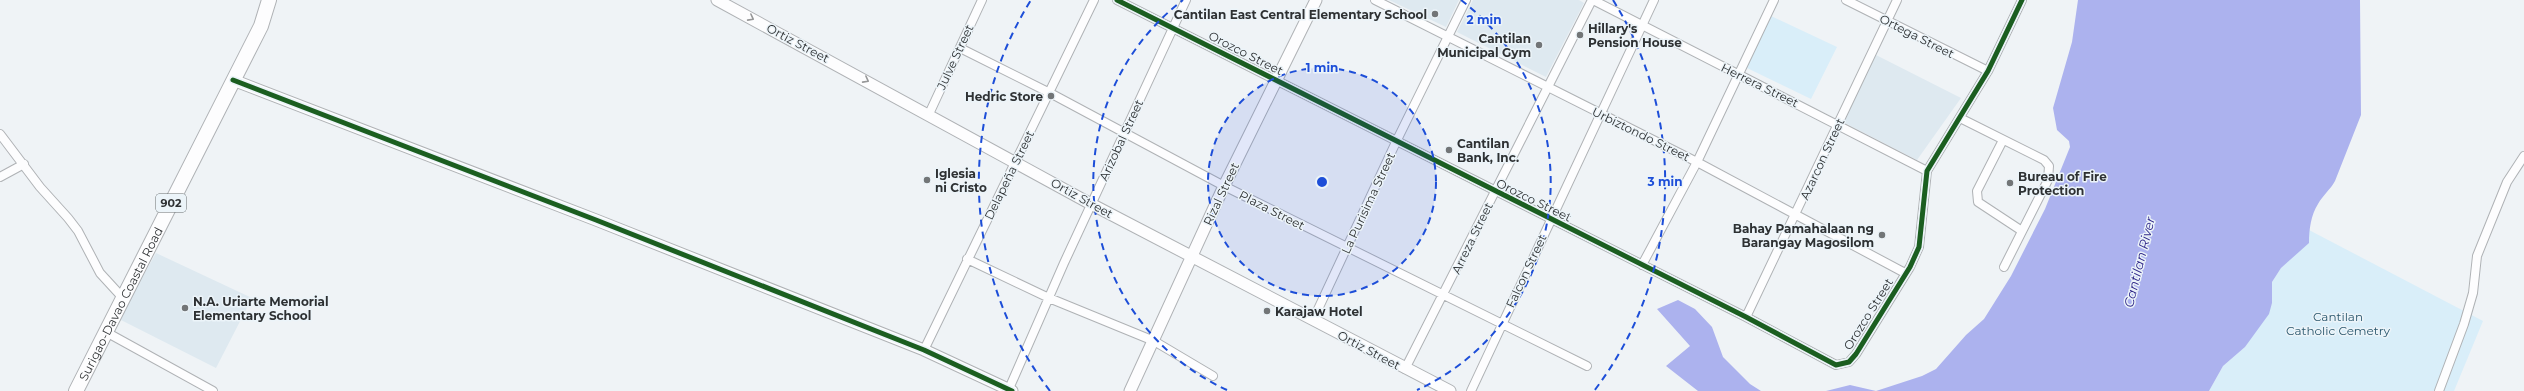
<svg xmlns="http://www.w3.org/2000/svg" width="2524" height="391" font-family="Montserrat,sans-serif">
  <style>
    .built { fill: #dee9f0 }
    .green { fill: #d9eef9 }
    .water { fill: #acb2ee }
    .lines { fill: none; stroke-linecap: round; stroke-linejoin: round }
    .street-casing { stroke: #afb2b5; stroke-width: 10 }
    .secondary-casing { stroke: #afb2b5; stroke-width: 13 }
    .highway-casing { stroke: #afb2b5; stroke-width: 16 }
    .street { stroke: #fdfdfe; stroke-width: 8 }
    .secondary { stroke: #fdfdfe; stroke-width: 11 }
    .highway { stroke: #fdfdfe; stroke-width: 14 }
    .cycleway-casing { stroke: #ecf4f9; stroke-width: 8 }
    .cycleway { stroke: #1b5e20; stroke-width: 5 }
    .oneway { stroke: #969798 }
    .ring { fill: none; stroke: #1d4ed8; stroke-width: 2; stroke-dasharray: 7 5 }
    .poi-dot { fill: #727577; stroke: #ecf4f9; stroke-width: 1.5 }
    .labels { text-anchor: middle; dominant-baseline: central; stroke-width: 3; stroke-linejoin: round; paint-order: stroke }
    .shield { fill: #ecf4f9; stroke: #676c6e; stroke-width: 1 }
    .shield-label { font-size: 11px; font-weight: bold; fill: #2e3133 }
    .poi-label { font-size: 12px; font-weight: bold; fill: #2e3133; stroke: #ecf4f9; text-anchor: start }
    .street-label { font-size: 12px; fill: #2e3133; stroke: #ecf4f9 }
    .park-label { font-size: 12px; fill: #2a576d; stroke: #ecf4f9 }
    .water-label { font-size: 13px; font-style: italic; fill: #322a8b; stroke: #ecf4f9 }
    .centre { fill: #1d4ed8; stroke: #ecf4f9; stroke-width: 2 }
    .ring-label { font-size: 12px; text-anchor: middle; font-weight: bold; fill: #1d4ed8; stroke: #ecf4f9; stroke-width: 3; stroke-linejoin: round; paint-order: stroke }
  </style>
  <rect width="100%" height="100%" fill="#eff3f6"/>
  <path class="built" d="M1389,0H1459L1446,27Z
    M1473,0H1579L1584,3L1546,77L1457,32Z
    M1876,55L1961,98L1917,160L1843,122Z
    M156,253L252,298L216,368L119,319Z"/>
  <path class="green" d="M1771,16L1837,47L1811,99L1745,67Z
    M2309,230L2483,321L2454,391H2209L2223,366L2245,347L2272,303V282L2281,268L2308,243Z"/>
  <path class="water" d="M2078,0H2360L2361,115L2335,181C2330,190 2323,195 2318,204C2311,215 2309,229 2309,243L2281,268L2272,282V303L2269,314L2245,347L2223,366L2209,391H1876L1922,376L1936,369L1966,335L1984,319L2011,276L2045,209L2070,147L2069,141L2057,130L2053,108L2072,42Z
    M1678,300L1695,309L1712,327L1723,357L1750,384L1761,391H1698L1666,366L1690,346L1657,309Z
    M1850,385L1876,391H1826Z"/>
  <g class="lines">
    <g class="street-casing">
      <path id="street" d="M1117,0L1746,317L1836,365L1849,362L1856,354L1910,267L1919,247L1927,171L1988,71L2022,0
        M1375,0L1697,162L1905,273
        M1593,0L1927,171
        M1846,0L1988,71
        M960,48L1050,93L1224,186L1587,366
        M929,114L982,0
        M1960,118L2044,160L2049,166L2048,180L2004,267
        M0,134L40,187L68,218L78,231L100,273L122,297
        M2003,140L1977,191L1978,202L2022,231
        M0,177L24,164
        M967,259L1049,298L1154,341L1213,376
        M1642,265L1697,162L1774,0
        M1746,317L1897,0
        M1313,320L1396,142L1466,0
        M106,332L213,391
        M924,350L1094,0
        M1405,369L1592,0
        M1008,391L1064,263L1186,0
        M1471,391L1654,0
        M2439,391L2464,324L2473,293L2477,256L2507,182L2524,156"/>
    </g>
    <g class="secondary-casing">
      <path id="secondary" d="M717,0L1091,204L1450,391
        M233,80L596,220L924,350L1012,391
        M1130,391L1224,186L1316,0"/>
    </g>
    <g class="highway-casing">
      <g id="highway">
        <path id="s1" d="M76,391L261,26L269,0"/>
      </g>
    </g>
    <use href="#street" class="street"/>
    <use href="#secondary" class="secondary"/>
    <use href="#highway" class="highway"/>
    <g class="cycleway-casing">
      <path id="cycleway" d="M1117,0L1746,317L1836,365L1849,362L1856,354L1910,267L1919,247L1927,171L1988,71L2022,0
        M233,80L596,220L924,350L1012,391"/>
    </g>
    <use href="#cycleway" class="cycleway"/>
  </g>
  <defs><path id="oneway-chevron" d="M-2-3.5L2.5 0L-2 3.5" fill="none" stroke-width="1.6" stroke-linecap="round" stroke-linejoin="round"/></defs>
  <g class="oneway">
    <use href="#oneway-chevron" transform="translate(751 18) rotate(28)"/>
    <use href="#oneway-chevron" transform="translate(866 80) rotate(28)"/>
  </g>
  <circle cx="1322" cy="182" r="114" fill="#1d4ed8" fill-opacity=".12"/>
  <g class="ring">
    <circle cx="1322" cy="182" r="114"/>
    <path d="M1227 390A229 229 0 0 1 1183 0M1461 0A229 229 0 0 1 1417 390"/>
    <path d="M1050 391A343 343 0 0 1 1031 0M1613 0A343 343 0 0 1 1594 391"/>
  </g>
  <g class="poi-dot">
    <circle cx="1435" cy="14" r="4"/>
    <circle cx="1580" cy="35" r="4"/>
    <circle cx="1539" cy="45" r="4"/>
    <circle cx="1051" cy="96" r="4"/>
    <circle cx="1449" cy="150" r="4"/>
    <circle cx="927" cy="180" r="4"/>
    <circle cx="2010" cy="183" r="4"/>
    <circle cx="1882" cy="235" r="4"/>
    <circle cx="185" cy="308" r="4"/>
    <circle cx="1267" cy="311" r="4"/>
  </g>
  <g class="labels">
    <rect class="shield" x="156" y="194" width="30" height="18" rx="3"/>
    <g class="shield-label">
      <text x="171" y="203">902</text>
    </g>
    <g class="poi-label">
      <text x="1427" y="14" text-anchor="end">Cantilan East Central Elementary School</text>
      <text x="1588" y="28">Hillary's<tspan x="1588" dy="14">Pension House</tspan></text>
      <text x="1531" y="38" text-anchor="end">Cantilan<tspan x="1531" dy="14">Municipal Gym</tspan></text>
      <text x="1043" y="96" text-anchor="end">Hedric Store</text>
      <text x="1457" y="143">Cantilan<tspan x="1457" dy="14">Bank, Inc.</tspan></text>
      <text x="935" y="173">Iglesia<tspan x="935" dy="14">ni Cristo</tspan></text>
      <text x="2018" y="176">Bureau of Fire<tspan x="2018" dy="14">Protection</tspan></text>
      <text x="1874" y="228" text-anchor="end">Bahay Pamahalaan ng<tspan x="1874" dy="14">Barangay Magosilom</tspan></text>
      <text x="193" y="301">N.A. Uriarte Memorial<tspan x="193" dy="14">Elementary School</tspan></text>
      <text x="1275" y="311">Karajaw Hotel</text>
    </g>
    <g class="street-label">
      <text transform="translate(1917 36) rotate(27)">Ortega Street</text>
      <text transform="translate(798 43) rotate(28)">Ortiz Street</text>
      <text transform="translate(1246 53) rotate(27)">Orozco Street</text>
      <text transform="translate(955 57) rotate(-65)">Julve Street</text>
      <text transform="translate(1760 85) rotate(26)">Herrera Street</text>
      <text transform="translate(1641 134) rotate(26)">Urbiztondo Street</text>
      <text transform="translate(1121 140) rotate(-65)">Arizobal Street</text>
      <text transform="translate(1822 159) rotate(-65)">Azarcon Street</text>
      <text transform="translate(1009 175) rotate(-64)">Delapeña Street</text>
      <text transform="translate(1221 194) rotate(-65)">Rizal Street</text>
      <text transform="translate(1082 198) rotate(29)">Ortiz Street</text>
      <text transform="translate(1534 200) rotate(26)">Orozco Street</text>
      <text transform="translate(1368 203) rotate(-65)">La Purisima Street</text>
      <text transform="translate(1272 210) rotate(27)">Plaza Street</text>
      <text transform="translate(1472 238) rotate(-64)">Arreza Street</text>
      <text transform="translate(1526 271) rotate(-65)">Falcon Street</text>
      <text stroke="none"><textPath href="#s1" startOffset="98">Surigao-Davao Coastal Road</textPath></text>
      <text transform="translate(1868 314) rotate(-58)">Orozco Street</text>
      <text transform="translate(1369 350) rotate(28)">Ortiz Street</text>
    </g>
    <g class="park-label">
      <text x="2338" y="316">Cantilan<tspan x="2338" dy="14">Catholic Cemetry</tspan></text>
    </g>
    <g class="water-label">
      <text transform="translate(2139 262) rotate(-76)">Cantilan River</text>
    </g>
  </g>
  <circle cx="1322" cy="182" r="6" class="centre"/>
  <g class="ring-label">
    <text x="1484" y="24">2 min</text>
    <text x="1322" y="72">1 min</text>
    <text x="1665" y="186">3 min</text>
  </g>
</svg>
